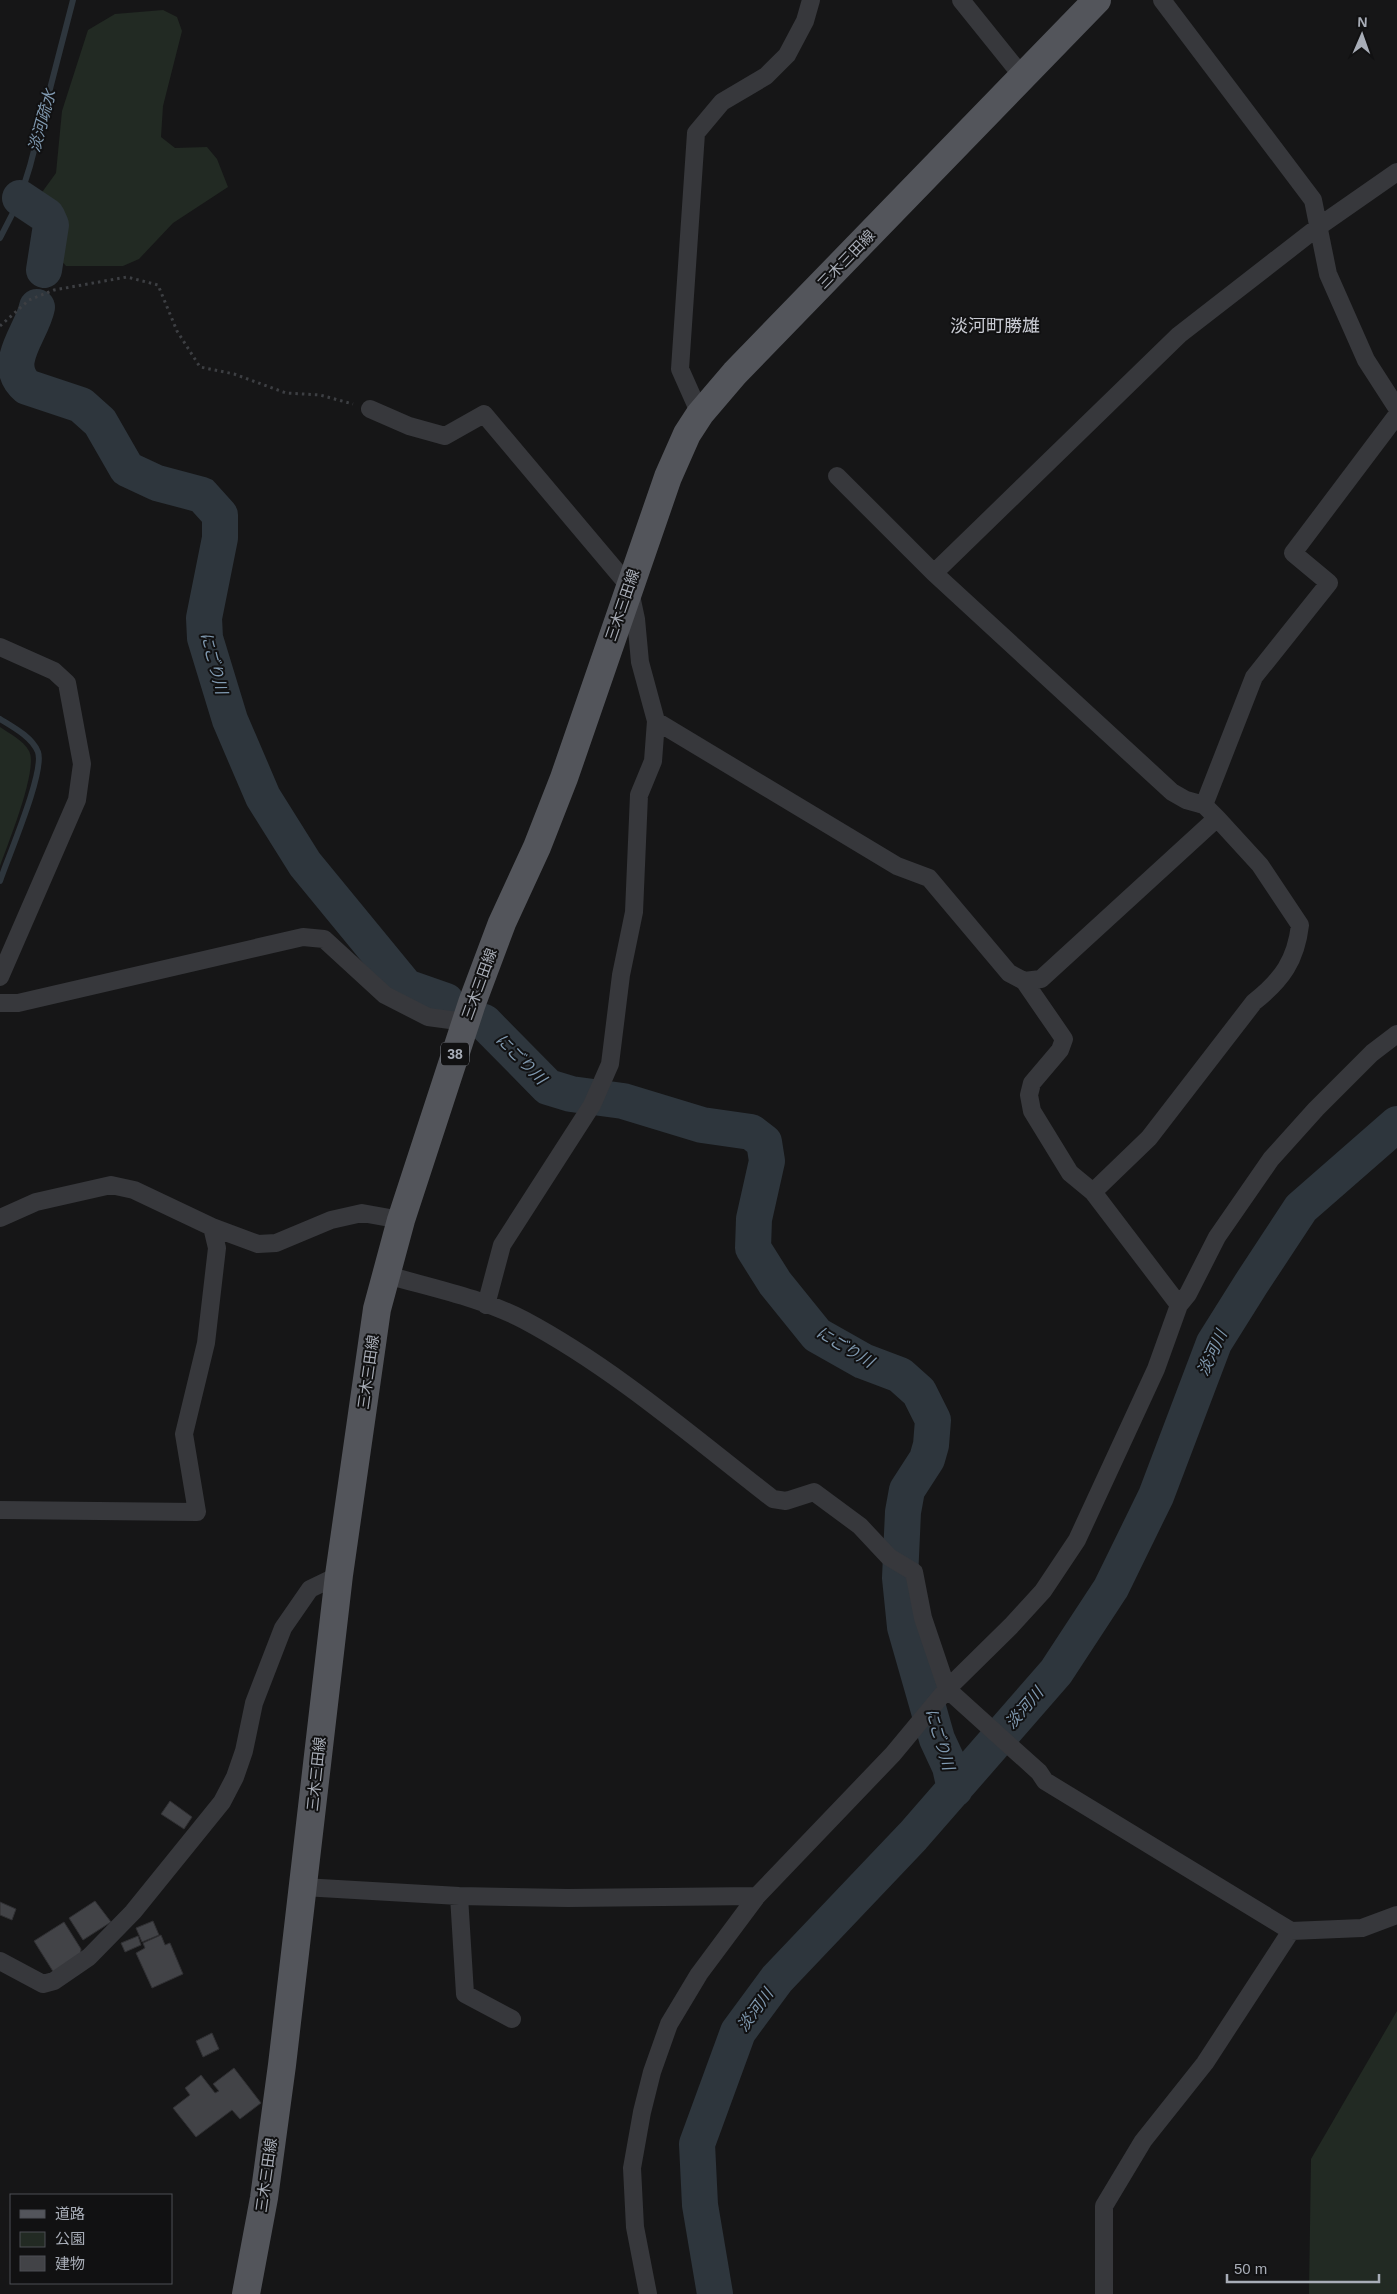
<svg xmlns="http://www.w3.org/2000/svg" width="1397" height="2294" font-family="Arial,'Noto Sans JP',sans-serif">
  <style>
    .green { fill: #222a23 }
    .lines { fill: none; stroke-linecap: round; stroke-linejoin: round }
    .stream { stroke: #2e363d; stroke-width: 6 }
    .river { stroke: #2e363d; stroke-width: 36 }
    .building { fill: #424347; stroke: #303033 }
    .path { stroke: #3d3f43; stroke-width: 3; stroke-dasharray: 2.5 4; stroke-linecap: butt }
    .minor { stroke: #37383c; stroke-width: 18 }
    .primary { stroke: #53555b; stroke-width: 28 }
    .labels { text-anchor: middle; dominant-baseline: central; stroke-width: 4; stroke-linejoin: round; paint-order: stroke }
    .shield { fill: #111112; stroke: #7b7e86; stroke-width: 1 }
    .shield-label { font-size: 14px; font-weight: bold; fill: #a8adb7 }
    .street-label { font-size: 15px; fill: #a8adb7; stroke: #111112 }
    .water-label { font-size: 16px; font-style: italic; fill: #809ab1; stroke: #111112 }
    .quarter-label { font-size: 18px; fill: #c9cbd3; stroke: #111112 }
  </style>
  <rect width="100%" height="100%" fill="#161617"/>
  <path class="green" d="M163,10L177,17L182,31L163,106L161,137L175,148L207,147L217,159L228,187L173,223L139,259L123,266H66L24,217L56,173L62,111L88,30L115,14Z
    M0,727C10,734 23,740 29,751C39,768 7,846 0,866Z
    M1397,2011V2294H1309L1311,2159Z"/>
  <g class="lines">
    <path class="stream" d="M0,238L19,201L30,166L73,0
      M0,719C13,727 32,737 38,752C45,772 8,857 0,881"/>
    <path class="river" d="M20,198L47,216L51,225L44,270
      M37,307C32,333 0,364 27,387L81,405L100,422L127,469L157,483L202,495L220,515V538L204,618L205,638L230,720L263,797L305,864L406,987L446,1001
      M484,1022L548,1087L571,1094L623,1101L702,1125L751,1132L764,1142L767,1161L754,1219L753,1248L775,1283L817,1335L863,1361L900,1375L919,1392L933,1420L931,1445L927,1459L907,1490L903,1512L900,1578L905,1627L937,1739L950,1767L955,1789
      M715,2294L700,2205L697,2144L738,2032L777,1979L913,1836L1056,1672L1111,1588L1156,1496L1214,1343L1251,1284L1301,1208L1397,1124"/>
  </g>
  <path class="building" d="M170,1801L192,1817L184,1829L161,1814Z
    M95,1901L111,1922L83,1940L69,1918Z
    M0,1902L16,1909L12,1920L0,1915Z
    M153,1921L159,1935L142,1942L136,1928Z
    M64,1922L81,1949L80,1957L54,1973L34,1941Z
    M161,1935L165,1945L170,1943L183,1974L152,1988L136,1953L145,1948L143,1943Z
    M138,1936L141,1945L125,1952L121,1943Z
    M212,2033L219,2049L203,2057L196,2041Z
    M234,2068L261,2103L240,2119L232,2110L196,2137L173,2108L190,2095L185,2088L201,2075L215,2093L219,2091L213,2084Z"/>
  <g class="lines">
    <path class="path" d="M0,326L29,300L54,290L127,277L158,285L177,331L200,367L234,374L286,393L320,395L353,404"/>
    <path class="minor" d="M961,0L1023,77
      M1162,0L1313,200L1328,274L1366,360L1397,408
      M370,409L409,426L445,436L484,414L629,586L636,619L640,662L656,721L653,761L639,795L634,912L621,975L610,1064L592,1105L502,1245L486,1305
      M700,414L680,369L696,133L722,102L766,76L787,55L805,21L811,0
      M837,476L934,573L1172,792L1186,800L1204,805
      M934,573L1179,335L1318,227L1397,172
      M0,647L54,671L67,683L82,764L77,800L0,977
      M656,721L897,866L929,878L1009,973L1024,981L1041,979L1217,818L1204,805L1254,677L1329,583L1293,553L1397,415
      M1024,981L1064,1039L1060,1050L1032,1083L1029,1095L1032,1111L1070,1173L1093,1192L1179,1305
      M0,1003H18L303,937L324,939L385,995L428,1017L465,1022
      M1093,1192L1149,1138L1254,1002C1282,980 1296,960 1300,925L1260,865L1217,818
      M0,1218L36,1202L111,1185L134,1190L212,1227L258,1244L276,1243L331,1220L362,1213L401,1220
      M387,1275C432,1288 482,1298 524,1320C614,1368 693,1437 773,1499L786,1501L814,1492L860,1526L889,1557L914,1572L923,1618L947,1689L1039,1772L1045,1781L1291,1931L1205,2063L1143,2141L1104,2206V2294
      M0,1510L197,1512L184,1434L206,1343L217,1248L212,1227
      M303,1887L459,1896L568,1898L757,1896
      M459,1896L465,1994L512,2019
      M1291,1931L1362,1928L1397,1915
      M0,1961L43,1984L54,1981L89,1957L133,1912L222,1802L235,1777L244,1751L254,1703L283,1628L310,1589L339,1575
      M648,2294L635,2227L632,2168L642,2112L652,2072L669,2024L699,1974L757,1896L893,1754L947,1689L1011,1626L1043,1591L1077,1540L1156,1369L1179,1305L1188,1294L1217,1237L1271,1159L1316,1109L1372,1053L1397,1034"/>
    <path class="primary" d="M246,2294L264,2198L282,2065L339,1575L377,1309L401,1220L472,1003L502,923L537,847L564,778L668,477L687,434L700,414L735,373L1097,0"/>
  </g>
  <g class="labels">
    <rect class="shield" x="441" y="1042.5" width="28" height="23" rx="4"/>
    <g class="shield-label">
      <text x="455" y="1054">38</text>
    </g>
    <g class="street-label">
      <text transform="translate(846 259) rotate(-46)">三木三田線</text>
      <text transform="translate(622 605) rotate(-71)">三木三田線</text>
      <text transform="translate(479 984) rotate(-70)">三木三田線</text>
      <text transform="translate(368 1372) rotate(-82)">三木三田線</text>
      <text transform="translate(316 1774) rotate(-84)">三木三田線</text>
      <text transform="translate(266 2175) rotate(-82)">三木三田線</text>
    </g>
    <g class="water-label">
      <text transform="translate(42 121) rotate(-75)">淡河疏水</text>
      <text transform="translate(214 663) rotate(75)">にごり川</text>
      <text transform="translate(521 1059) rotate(45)">にごり川</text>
      <text transform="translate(845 1347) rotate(31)">にごり川</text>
      <text transform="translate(1212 1353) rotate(-65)">淡河川</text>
      <text transform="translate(1024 1708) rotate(-49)">淡河川</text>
      <text transform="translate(940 1739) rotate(73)">にごり川</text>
      <text transform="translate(755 2010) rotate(-54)">淡河川</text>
    </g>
    <g class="quarter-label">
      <text x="995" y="326">淡河町勝雄</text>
    </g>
  </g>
  <rect x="10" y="2194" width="162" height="90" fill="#111112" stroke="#4d4f54"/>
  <rect x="20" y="2210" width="25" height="8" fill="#53555b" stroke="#4d4f54"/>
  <text x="55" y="2219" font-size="15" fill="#a8adb7">道路</text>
  <rect x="20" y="2232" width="25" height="15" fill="#222a23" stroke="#4d4f54"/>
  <text x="55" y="2244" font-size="15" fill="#a8adb7">公園</text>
  <rect x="20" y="2256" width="25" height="15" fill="#424347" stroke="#4d4f54"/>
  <text x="55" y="2269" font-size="15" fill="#a8adb7">建物</text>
  <g transform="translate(1362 35) rotate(2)" stroke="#111112" stroke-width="4" paint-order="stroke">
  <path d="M0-4L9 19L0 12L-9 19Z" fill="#a8adb7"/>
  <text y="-8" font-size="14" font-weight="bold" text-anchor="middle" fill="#a8adb7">N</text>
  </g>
  <path d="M1227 2274v8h152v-8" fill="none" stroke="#a8adb7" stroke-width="2.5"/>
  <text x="1234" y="2274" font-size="15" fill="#a8adb7" stroke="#111112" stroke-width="4" paint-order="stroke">50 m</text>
</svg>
